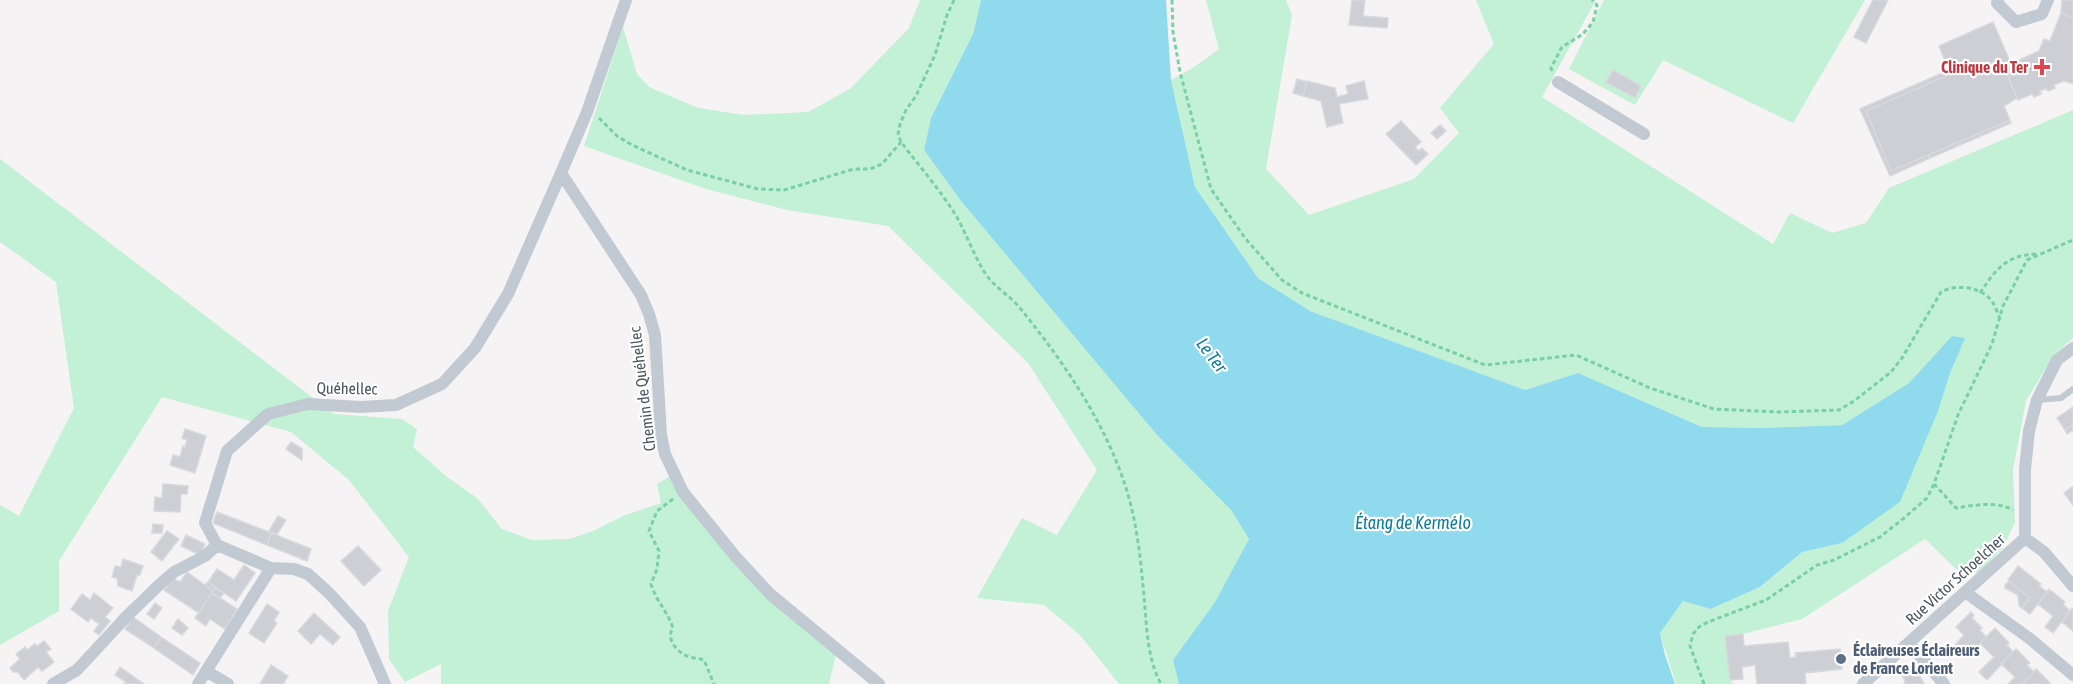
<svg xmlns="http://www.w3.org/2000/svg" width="2073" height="684" font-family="'Asap Condensed',sans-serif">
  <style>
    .green { fill: #c3f1d5 }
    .water { fill: #90daee }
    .building { fill: #cdcfd5; stroke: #d7d9de; stroke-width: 1.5 }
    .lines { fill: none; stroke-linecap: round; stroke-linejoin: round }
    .path { stroke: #7ad0a6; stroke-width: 3; stroke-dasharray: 4.5 3; stroke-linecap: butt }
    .lane { stroke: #c1cad2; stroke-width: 6 }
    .street { stroke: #c1cad2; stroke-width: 12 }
    .health-dot { fill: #e0444e; stroke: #fff; stroke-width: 2 }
    .service-dot { fill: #5c6f8a; stroke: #fff; stroke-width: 2 }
    .labels { text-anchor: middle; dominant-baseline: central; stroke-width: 4.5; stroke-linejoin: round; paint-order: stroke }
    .health-label { font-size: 16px; font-weight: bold; fill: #be3a42; stroke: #fff; text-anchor: end }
    .street-label { font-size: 16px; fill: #4a5661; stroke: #fff }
    .service-label { font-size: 16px; font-weight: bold; fill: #4e5e75; stroke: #fff; text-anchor: start }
    .water-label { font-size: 18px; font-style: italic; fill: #0c7c9b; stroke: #fff }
  </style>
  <rect width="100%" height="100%" fill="#f5f3f3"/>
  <path class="green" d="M920,0H981L973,34L931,118L924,150L961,201L1157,435L1231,510L1249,539L1215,602L1173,660L1179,684H1119L1080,635L1044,605L977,598L1022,518L1057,535L1097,470L1028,363L888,226L787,210L706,189L584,146L623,27L637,74L649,87L698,108L744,115L808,112L850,89L909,28Z
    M1206,0H1286L1292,15L1266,169L1309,215L1414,179L1459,133L1440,108L1494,44L1476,0H1596L1542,97L1773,244L1790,213L1832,233L1866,223L1889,188L2073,110V338L2053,356L2026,401L2013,470L2015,523L2002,549L1978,573L1956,569L1925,539L1802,619L1743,634L1726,636L1730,680L1733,684H1676L1660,633L1683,601L1712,609L1760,587L1802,552L1842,543L1950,373L1964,338L1952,336L1909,383L1842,425L1763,428L1702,427L1578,373L1525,390L1310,311L1258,278L1195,187L1171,80L1191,69L1219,49Z
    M1604,0H1865L1793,123L1663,60L1635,105L1569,69Z
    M0,159L334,414L402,419L417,429L413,447L447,477L477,498L502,529L532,540L570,539L593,531L623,516L661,503L657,484L672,475L735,556L838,646L829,684H441V664L405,682L389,659L388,611L409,557L349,480L291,432L162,397L59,561V611L0,645V505L19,516L74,408L56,282L0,242Z"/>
  <path class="water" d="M981,0H1166L1171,80L1195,187L1258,278L1310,311L1525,390L1578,373L1702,427L1763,428L1842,425L1909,383L1952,336L1965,338L1950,373L1938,411L1900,502L1842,543L1802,552L1760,587L1711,609L1683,601L1660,633L1665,655L1675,684H1179L1173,660L1215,602L1249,539L1231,510L1157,435L961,201L924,150L931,118L973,34Z"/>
  <path class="building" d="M1352,0H1365L1363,16L1388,18L1387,28L1349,25Z
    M1873,0H1888L1866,43L1854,37Z
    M2062,0H2073V18L2061,13Z
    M2061,13L2073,18V84L2064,81L2054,85L2055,88L2048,91L2046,88L2040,91L2041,94L2034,97L2032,94L2018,100L2004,67L2039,51L2044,39L2050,41Z
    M1993,22L2011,64L2004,67L2017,98L2004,106L2010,120L1891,171L1866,111L1950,74L1939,46Z
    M1613,70L1641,86L1635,98L1606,82Z
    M1949,70L1950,74L1866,111L1891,171L1931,154L1928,159L1890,176L1860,109Z
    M1297,79L1307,82L1303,96L1293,93Z
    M1307,81L1335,88L1337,97L1348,94L1346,86L1364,81L1368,99L1339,104L1343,123L1327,127L1321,101L1303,96Z
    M2010,120L2011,123L1928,159L1931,154Z
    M1401,121L1421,142L1415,147L1419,151L1422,148L1428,154L1416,165L1386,134Z
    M1440,125L1446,131L1437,139L1431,133Z
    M2073,407V427L2072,425L2065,430L2057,418Z
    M2072,425L2073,430L2067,434L2065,430Z
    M185,429L206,436L195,473L170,465L173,455L180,457L183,446L185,447L187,440L182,438Z
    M291,442L302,449V460L286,449Z
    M163,484L188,486L187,494H181L180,512L154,511L155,497L162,498Z
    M2072,487L2073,488V505L2064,493Z
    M217,512L271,533L267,545L213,523Z
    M278,516L286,520L277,534L269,531Z
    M153,524L163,525L162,533H152Z
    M167,531L179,539L162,561L151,552Z
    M271,533L311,549L307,561L267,545Z
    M186,535L205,544L200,555L181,546Z
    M358,546L381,570L364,586L341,561Z
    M123,559L143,566L140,575H137L132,591L118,586L117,578L112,577L115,566L121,567Z
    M244,565L255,573L236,601L208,582L217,569L234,580Z
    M2018,566L2041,584L2039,586L2047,592L2030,614L2022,608L2030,598L2008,580Z
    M187,572L213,591L199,613L164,590L174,579L180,582Z
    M2009,581L2030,598L2022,608L2019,606L2018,595L2005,588V585Z
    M208,582L215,588L213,591L205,585Z
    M215,588L224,593L220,598L212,593Z
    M2049,589L2065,602L2063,604L2070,611L2053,633L2045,627L2053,616L2038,604Z
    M94,593L113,608L105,617L110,621L99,635L94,631L99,624L91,618L88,622L71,609L82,594L90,600Z
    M212,593L237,609L225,629L210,619L206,626L195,618Z
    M155,603L162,608L154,619L147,614Z
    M267,604L279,612L274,621L277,623L264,643L249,633Z
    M2072,608L2073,609V631L2062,622Z
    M1971,612L1974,615L1972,618L1982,628L1980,630L1986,637L1967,657L1955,645L1964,635L1956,627Z
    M314,613L340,637L333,645L320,634L311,644L298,631Z
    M133,617L161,637L154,648L125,629Z
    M178,619L188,628L182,635L172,628Z
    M1995,628L2009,643L2007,645L2013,652L1987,680L1979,672L1994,657L1980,643Z
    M1743,634L1744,646L1788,642L1790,658L1796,657L1795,653L1840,649L1842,669L1805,673L1806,684H1757L1755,665L1742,667L1743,679L1730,680L1725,636Z
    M161,637L200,663L193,675L154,648Z
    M44,641L51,649L46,652L54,662L42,671L38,667L24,680L18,672H13L10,668L20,659L16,654L25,647L27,650L35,644L37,646Z
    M2016,649L2030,663L2027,665L2034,672L2022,684H2008L2015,677L2001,664Z
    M271,665L288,676L283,684H260Z
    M120,667L144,684H124L126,682L115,675Z
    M1915,667L1924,684H1904L1905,681L1901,673Z
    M2036,669L2051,684H2022L2034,672Z"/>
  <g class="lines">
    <path class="path" d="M954,0L947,15L935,55L916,96L906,110L900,124L898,135L901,142C920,167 942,192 958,219C968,238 975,258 987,276C996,288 1010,296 1020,308C1062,360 1101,416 1123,479C1135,512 1140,551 1143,586C1147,619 1145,654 1161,684
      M1172,0L1173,32L1180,72L1211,189L1245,238L1282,280L1302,293L1485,365L1576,355L1650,388L1714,409L1778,412L1839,410L1854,401L1891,372L1902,358L1941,292C1956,284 1980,286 1992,301C1995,306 1998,314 2000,319
      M1552,71L1551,68L1562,47L1583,34L1593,22L1597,5L1592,0
      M599,118L617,136L632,145L687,170L758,189L784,190L854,169H870L882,164L901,142
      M1980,293C1996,269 2006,255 2037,254
      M1934,484L1956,508C1974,505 1997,501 2013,510
      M673,499L657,511L649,531L659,551L657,569L651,584C656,601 668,612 673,628C666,637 675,650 685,655C690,658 698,658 704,660L714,684
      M1704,684L1690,646L1693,634L1699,627L1708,622L1766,600L1817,565L1834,560L1880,537L1904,518L1927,498L1934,484L1958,415L1992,344L2003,306L2027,260L2073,240"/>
    <path class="lane" d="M2038,400L2061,398L2073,389"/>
    <path class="street" d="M1998,0L1997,3L2016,22L2042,14L2048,0
      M1558,82L1644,134
      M561,173L641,295L649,314L655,335L659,401L661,435L665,454L683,492L735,556L770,594L879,684
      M2025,538L2044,552L2073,586
      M217,545L271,568L294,569L308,574L329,593L360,627L385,684
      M1965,592L2029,638L2073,675
      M1909,643L1944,684
      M206,671L228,684
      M53,684L77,670L126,617L160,584L174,572L205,556L217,545L205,523L227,451L268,414L308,404L361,407L396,405L442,384L475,348L508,294L561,173L587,112L626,0
      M198,684L271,568
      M1863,684L2025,538V469L2029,431L2037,400L2057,360L2073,348"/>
  </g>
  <path class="health-dot" d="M2039 58h6v6h6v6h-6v6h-6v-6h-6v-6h6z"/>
  <circle class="service-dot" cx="1841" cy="659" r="6"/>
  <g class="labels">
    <g class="health-label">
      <text x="2028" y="67">Clinique du Ter</text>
    </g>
    <g class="street-label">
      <text transform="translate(347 388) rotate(1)">Quéhellec</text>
      <text transform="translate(642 389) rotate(-97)">Chemin de Quéhellec</text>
      <text transform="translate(1955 579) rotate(-42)">Rue Victor Schoelcher</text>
    </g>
    <g class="service-label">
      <text x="1853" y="650">Éclaireuses Éclaireurs<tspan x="1853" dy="18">de France Lorient</tspan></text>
    </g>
    <g class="water-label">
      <text transform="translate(1212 355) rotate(53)">Le Ter</text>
      <text x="1413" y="522">Étang de Kermélo</text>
    </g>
  </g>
</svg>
